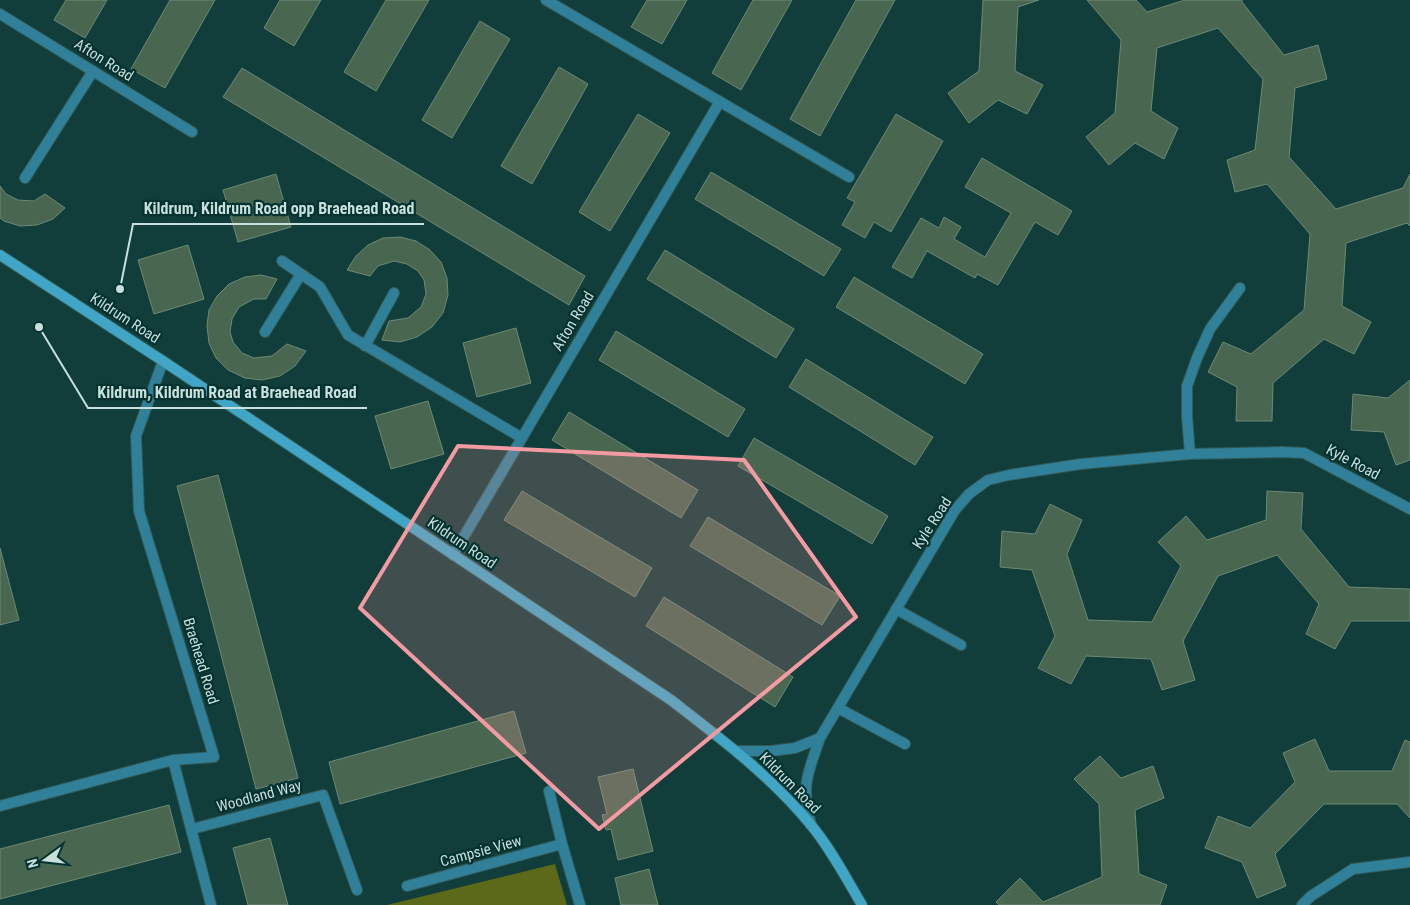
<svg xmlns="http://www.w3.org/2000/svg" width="1410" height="905" font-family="'Roboto Condensed',sans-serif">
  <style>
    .forest { fill: #5c6918 }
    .building { fill: #496651; stroke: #6c8a74 }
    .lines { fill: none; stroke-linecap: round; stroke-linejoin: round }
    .lane-casing { stroke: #325a57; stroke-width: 12 }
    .street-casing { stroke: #325a57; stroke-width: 12 }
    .secondary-casing { stroke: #325a57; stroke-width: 12 }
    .lane { stroke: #308099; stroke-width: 10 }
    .street { stroke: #308099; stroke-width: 10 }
    .secondary { stroke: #41a6c5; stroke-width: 10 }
    .marked { fill: #f49aa2; fill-opacity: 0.2; stroke: #f49aa2; stroke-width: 4; stroke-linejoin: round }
    .labels { text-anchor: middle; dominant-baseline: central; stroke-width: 4.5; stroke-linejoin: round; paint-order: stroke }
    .street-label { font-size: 15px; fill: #c8dfdc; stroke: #033330 }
    .leader { fill: none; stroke: #c8dfdc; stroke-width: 2 }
    .callout-dot { fill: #c8dfdc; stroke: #033330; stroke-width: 2 }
    .callout-label { font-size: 16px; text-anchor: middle; font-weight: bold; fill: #c8dfdc; stroke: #033330; stroke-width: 4.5; stroke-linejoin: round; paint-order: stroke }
  </style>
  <rect width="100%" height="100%" fill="#113d3a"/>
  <path class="forest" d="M555,864L567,905H387Z"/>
  <path class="building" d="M66,0H107L85,38L54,20Z
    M170,0H215L165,88L131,69Z
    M280,0H321L294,46L264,28Z
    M386,0H429L376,91L344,72Z
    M647,0H687L662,44L631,27Z
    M753,0H792L741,90L712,73Z
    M856,0H895L820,136L790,119Z
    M983,0H1039L1018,7L1015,71L1043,85L1027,114L998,100L969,123L948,93L979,71Z
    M1087,0H1136L1147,12L1185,0H1242V2L1284,55L1318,45L1327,79L1295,88L1289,157L1336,209L1403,188L1410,174V226L1407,223L1346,243L1342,306L1371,322L1354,354L1324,339L1273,383L1272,421H1236L1237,387L1208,372L1223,342L1251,354L1304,310L1310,234L1267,184L1235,192L1227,160L1255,150L1263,79L1218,28L1157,48L1151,111L1178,128L1164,159L1135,143L1109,165L1086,137L1115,113L1121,40Z
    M480,21L510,39L452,138L422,120Z
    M559,67L588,84L532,184L501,166Z
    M242,68L585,276L569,305L223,97Z
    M638,114L670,133L610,231L579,212Z
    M896,114L943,141L891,232L874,222L865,238L842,225L855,202L847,198Z
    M982,158L1072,211L1058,235L1035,222L998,285L977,274L975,278L927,251L912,278L892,267L921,218L939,228L944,217L961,227L954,239L985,257L1011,213L965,187Z
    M711,172L841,249L824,276L695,199Z
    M276,174L291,227L238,242L223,190Z
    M0,186L6,194L18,200L34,201L45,194L65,208L53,219L37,225L20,226L4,221L0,218Z
    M400,237L416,241L430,250L441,262L447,278L448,295L443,313L432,327L417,337L400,342L382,340L389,321L408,318L421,307L426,294L424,280L418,271L407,264L394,261L378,266L370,276L347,270L356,256L368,245L383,238Z
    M188,245L204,299L154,314L138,260Z
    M665,250L794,329L776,358L647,279Z
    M261,275L277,279L266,299H254L239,307L232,319L230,332L233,342L242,353L254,358L272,356L287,344L306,351L295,366L280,376L262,380L245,378L228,370L216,358L209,343L207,326L209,310L217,296L229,284L245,277Z
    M854,277L983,354L965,384L836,307Z
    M516,328L531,383L477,397L463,343Z
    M616,331L745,409L728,437L599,360Z
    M806,359L933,437L915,465L789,387Z
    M1410,380V460L1396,465L1384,432L1351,430L1353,394L1388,398Z
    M428,401L444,454L391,469L375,416Z
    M569,412L698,490L681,518L552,440Z
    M754,438L888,516L872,544L738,466Z
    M218,475L298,778L256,789L177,486Z
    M522,491L652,568L635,597L504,520Z
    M1267,491L1303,493L1301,529L1349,587L1410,589V621H1351L1335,649L1306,634L1319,604L1277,555L1218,576L1183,641L1195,680L1162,690L1151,659L1086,656L1071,684L1038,668L1055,636L1032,570L1000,567L1002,531L1035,534L1050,504L1082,520L1067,554L1088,620L1152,622L1181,566L1158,542L1186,516L1207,540L1266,520Z
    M708,517L840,596L822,625L690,546Z
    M0,548L19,620L0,625Z
    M664,597L793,677L775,707L646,626Z
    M514,711L526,753L340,804L329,762Z
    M1315,739L1329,771H1392L1405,740L1410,742V818L1397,804H1324L1275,854L1286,886L1257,898L1242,862L1205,848L1218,816L1250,828L1295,782L1283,753Z
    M1100,756L1121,778L1153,766L1164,798L1135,810L1139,874L1167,885L1160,905H999L996,902L1020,878L1043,902L1102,877L1099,804L1074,779Z
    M633,769L653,851L618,860L611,829L606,830L602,815L607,814L598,777Z
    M169,805L181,852L0,899V849Z
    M270,838L288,905H248L233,848Z
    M649,869L658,905H621L615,878Z"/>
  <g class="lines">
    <g class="lane-casing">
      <path id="lane" d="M25,178L93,71
        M282,261L320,287L348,335L522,438
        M265,332L301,274
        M365,346L394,293
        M896,609L961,645
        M838,708L905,744
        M192,829L323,795L357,890"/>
    </g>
    <g class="street-casing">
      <path id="street" d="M546,0L849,177
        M0,14L192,132
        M1190,454L1187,416V386L1197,358L1210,329L1240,288
        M453,555L719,103
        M736,751H771L795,748L820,738
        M173,760L211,905
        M549,791L562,844
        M0,806L173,760L214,757L139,511L136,436L163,361
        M811,825C801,786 807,775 820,738L955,510L969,494L988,480L1009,475L1081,464L1190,454L1282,452L1304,453L1410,509
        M407,886L562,844L580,905
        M1302,905L1311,896L1353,869L1410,862"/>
    </g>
    <g class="secondary-casing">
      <path id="secondary" d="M0,255L163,361L671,700C720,738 771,776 811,825C831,849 846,878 862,905"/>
    </g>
    <use href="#lane" class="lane"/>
    <use href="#street" class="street"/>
    <use href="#secondary" class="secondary"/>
  </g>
  <path class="marked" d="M458,446L744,460L856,617L599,829L360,608Z"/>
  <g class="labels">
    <g class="street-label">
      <text transform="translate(104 60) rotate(32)">Afton Road</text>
      <text transform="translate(125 318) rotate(33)">Kildrum Road</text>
      <text transform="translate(573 321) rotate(-59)">Afton Road</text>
      <text transform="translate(1353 462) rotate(28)">Kyle Road</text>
      <text transform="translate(932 523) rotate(-57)">Kyle Road</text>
      <text transform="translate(462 543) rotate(34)">Kildrum Road</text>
      <text transform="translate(201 661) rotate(73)">Braehead Road</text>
      <text transform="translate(790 783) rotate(45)">Kildrum Road</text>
      <text transform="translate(259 796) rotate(-15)">Woodland Way</text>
      <text transform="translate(481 851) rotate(-15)">Campsie View</text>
    </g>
  </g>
  <path class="leader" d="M120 289L133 224H424M39 327L88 408H367"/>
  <g class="callout-dot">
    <circle cx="120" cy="289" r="5"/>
    <circle cx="39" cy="327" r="5"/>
  </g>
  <g class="callout-label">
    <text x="279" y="214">Kildrum, Kildrum Road opp Braehead Road</text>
    <text x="227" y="398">Kildrum, Kildrum Road at Braehead Road</text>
  </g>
  <g transform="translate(45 860) rotate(255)" stroke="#033330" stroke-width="4" paint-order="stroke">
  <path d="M0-4L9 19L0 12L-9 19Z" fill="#c8dfdc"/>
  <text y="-8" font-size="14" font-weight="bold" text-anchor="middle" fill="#c8dfdc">N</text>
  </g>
</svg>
